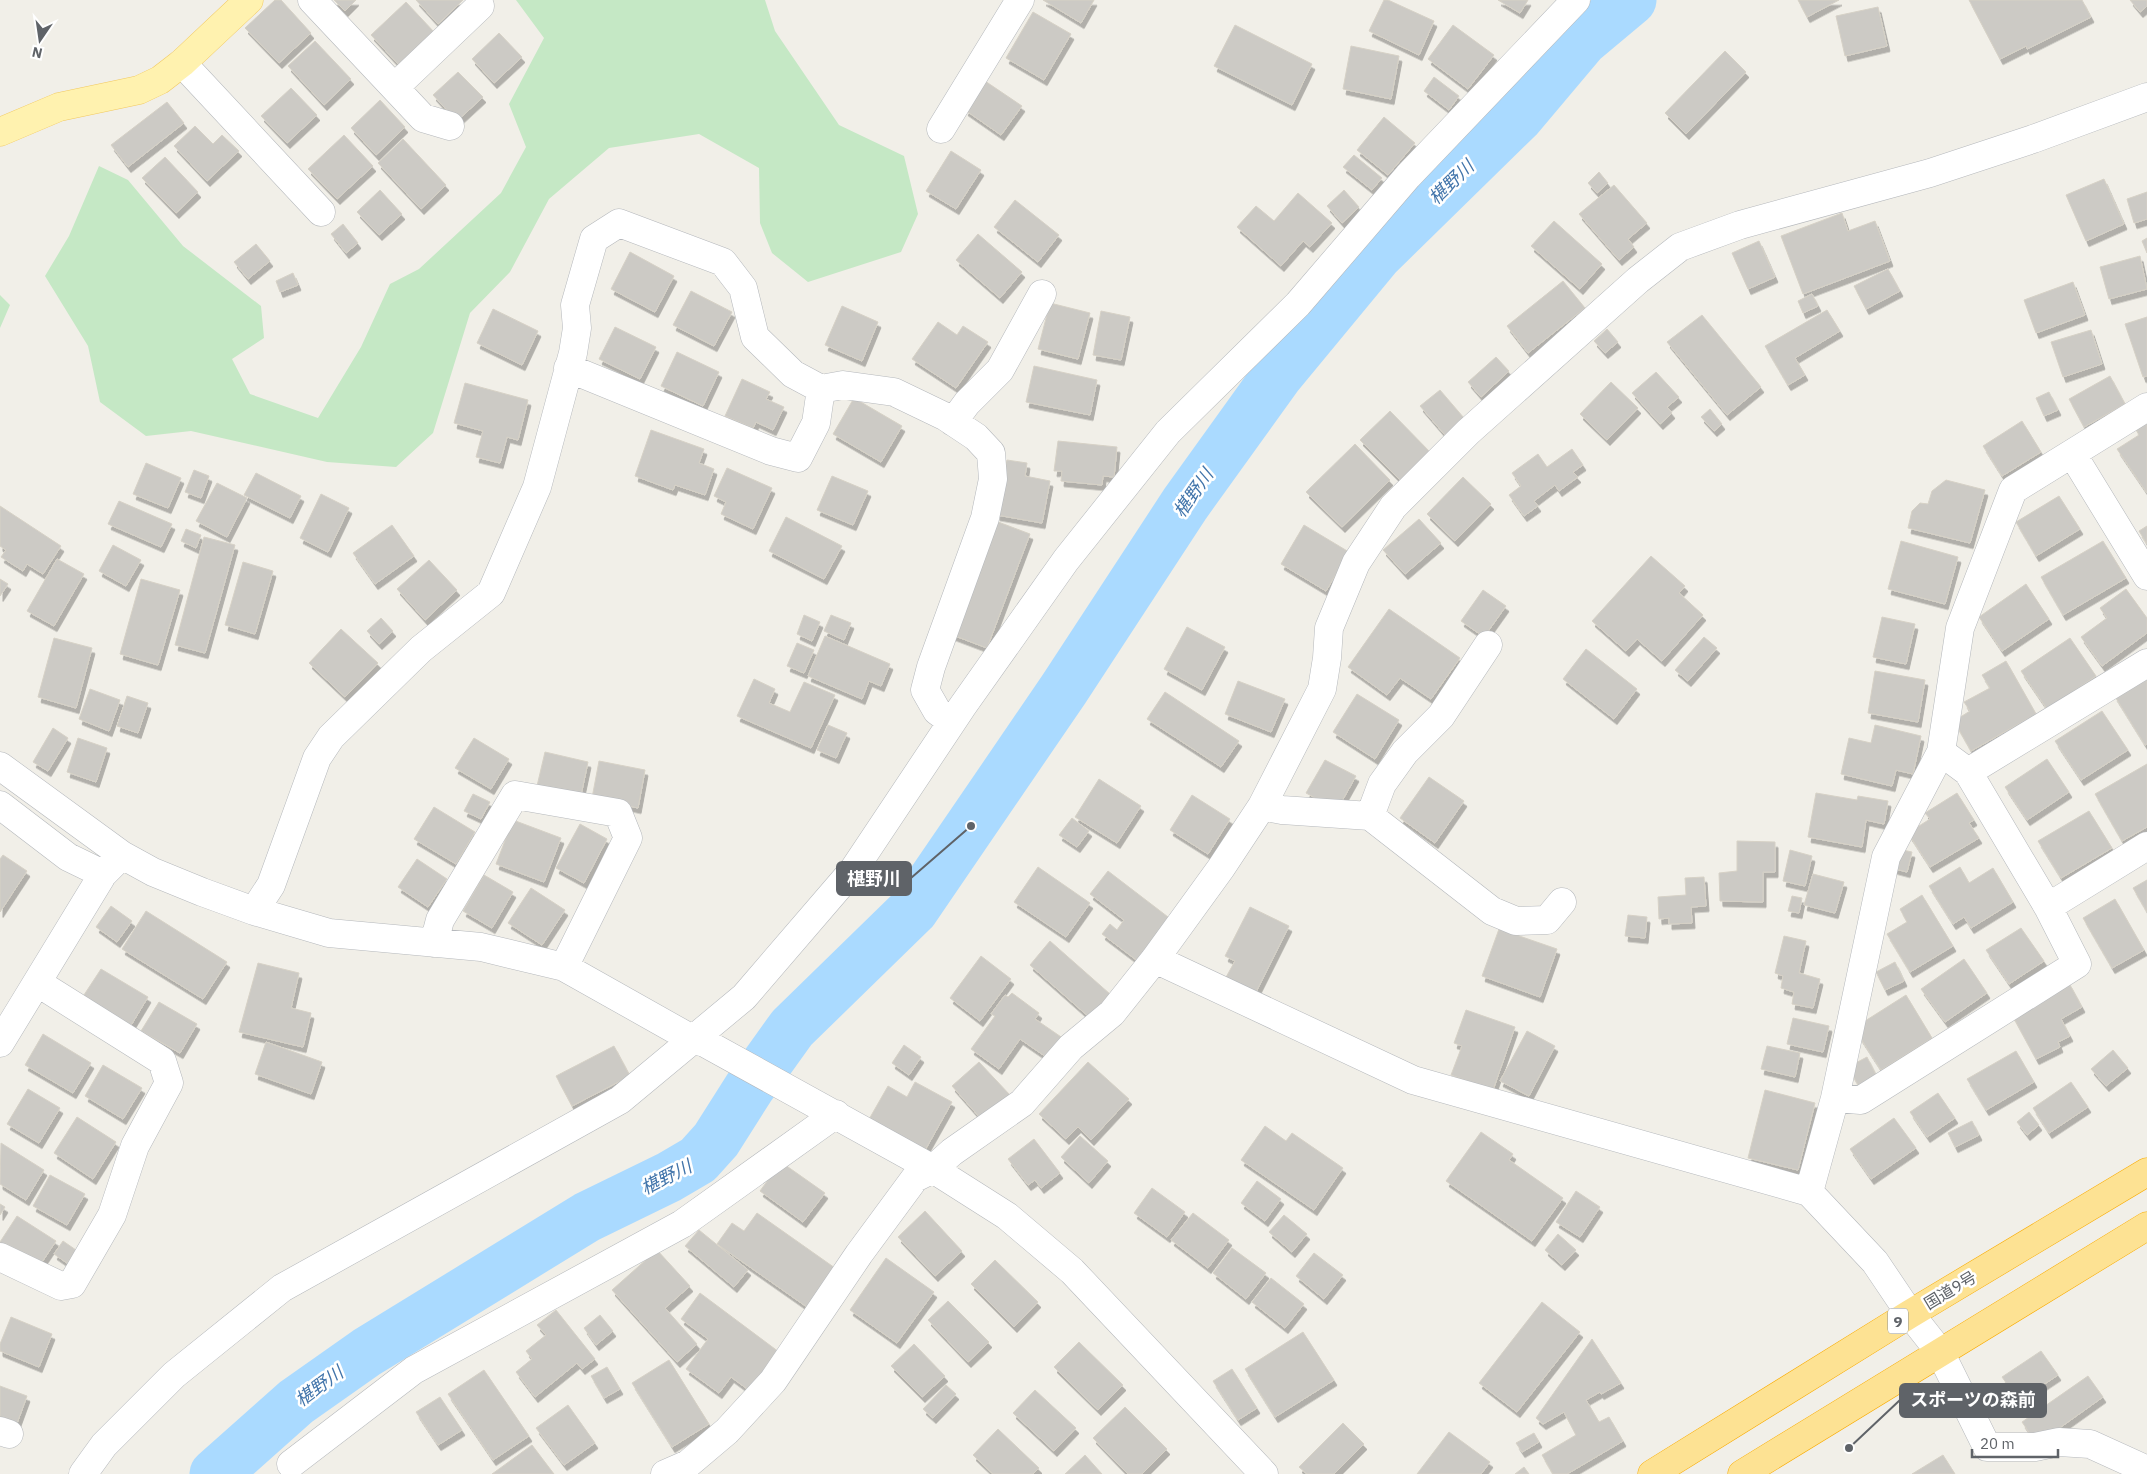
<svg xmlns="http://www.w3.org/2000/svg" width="2147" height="1474" font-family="'IBM Plex Sans','Noto Sans JP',sans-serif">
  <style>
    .green { fill: #c5e8c5 }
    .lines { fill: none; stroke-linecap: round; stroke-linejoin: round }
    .river { stroke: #aadaff; stroke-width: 51 }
    .building { fill: #cccac5; stroke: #d6d1c6; filter: url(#shadow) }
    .minor-casing { stroke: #b5b8bc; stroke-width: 29 }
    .major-casing { stroke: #f2c960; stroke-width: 29 }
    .highway-casing { stroke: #f9ab00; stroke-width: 29 }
    .minor { stroke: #fff; stroke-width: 28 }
    .major { stroke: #fff2af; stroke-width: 28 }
    .highway { stroke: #fde293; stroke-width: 28 }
    .labels { text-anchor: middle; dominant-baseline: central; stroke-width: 5; stroke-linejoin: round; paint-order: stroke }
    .shield { fill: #fff; stroke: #8f9295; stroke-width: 1 }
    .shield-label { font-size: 15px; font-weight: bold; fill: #5f6368 }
    .street-label { font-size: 16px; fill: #5f6368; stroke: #fff }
    .water-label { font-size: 18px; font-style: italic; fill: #4174aa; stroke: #fff }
    .leader { fill: none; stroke: #5f6368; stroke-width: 2 }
    .callout-dot { fill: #5f6368; stroke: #fff; stroke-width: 2 }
    .callout { fill: #5f6368; stroke: #5f6368; stroke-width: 2 }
    .callout-label { font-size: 18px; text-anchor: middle; font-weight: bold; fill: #fff }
  </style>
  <defs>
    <filter id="shadow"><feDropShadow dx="3" dy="5.5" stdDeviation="0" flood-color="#0004"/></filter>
  </defs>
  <rect width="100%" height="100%" fill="#f1efe8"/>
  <path class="green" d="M516,0H765L775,31L839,125L904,156L918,214L901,252L808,282L772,253L760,223L759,168L699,134L609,148L549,199L510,272L470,313L433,433L396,467L327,462L191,431L146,436L100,402L88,346L45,276L69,236L99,166L128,180L183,246L261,306L264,338L232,359L250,394L318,418L361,347L390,284L419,269L501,193L526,147L509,104L544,38Z
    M0,295L10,305L0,328Z"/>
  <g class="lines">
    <path class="river" d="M215,1474L296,1402L367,1352L587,1217L669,1177L698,1160L716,1140L749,1088L792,1028L913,910L1064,689L1185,504L1277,376L1377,255L1518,117L1582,41L1631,0"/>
  </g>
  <path class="building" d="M275,0H281L311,33L279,63L245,28Z
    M334,0H356L345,11Z
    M416,0H463L438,24Z
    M1043,0H1094L1081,23Z
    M1384,0H1388L1434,21L1419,55L1369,31Z
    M1498,0H1528L1520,13Z
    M1798,0H1839L1807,17Z
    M1969,0H2082L2091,17L2027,49L2026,46L2000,59Z
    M2130,0H2147V6L2140,12Z
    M406,2L435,33L400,66L371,35Z
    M1878,7L1887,46L1845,56L1836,16Z
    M1033,12L1071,34L1044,80L1006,58Z
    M1235,25L1312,64L1292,105L1214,66Z
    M1453,25L1494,55L1468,89L1428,59Z
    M499,33L522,57L494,83L472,59Z
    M315,41L351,79L324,105L288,66Z
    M1351,46L1399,56L1391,99L1343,89Z
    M1725,51L1746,72L1686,134L1665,113Z
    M458,72L483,97L457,121L433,95Z
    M1434,77L1459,96L1449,110L1424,91Z
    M985,81L1022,106L1001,135L965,110Z
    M291,88L317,115L287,143L261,116Z
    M380,100L405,127L376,155L351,128Z
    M167,102L184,123L128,167L111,145Z
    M1384,117L1415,143L1388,175L1357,150Z
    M195,126L213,144L222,135L239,151L207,181L174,146Z
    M344,135L373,166L337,199L308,169Z
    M403,139L446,185L421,209L378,163Z
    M951,151L981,170L956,209L926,191Z
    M1354,155L1382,178L1372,190L1343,167Z
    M165,157L198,192L176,213L142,178Z
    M1599,172L1608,183L1597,193L1588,183Z
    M2104,179L2124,224L2086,241L2066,195Z
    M1614,185L1647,223L1628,239L1634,247L1619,260L1579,214Z
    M380,190L402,214L379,235L357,212Z
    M1344,190L1359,207L1342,223L1327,206Z
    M2147,192V219L2134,223L2127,199Z
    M1298,193L1332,223L1310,247L1303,241L1281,266L1237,227L1256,206L1274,221Z
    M1015,200L1059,235L1038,262L994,227Z
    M1842,213L1848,231L1875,221L1890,261L1803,294L1781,236Z
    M1554,221L1602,264L1580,289L1531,246Z
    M343,224L358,243L346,253L331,234Z
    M978,234L1022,272L1000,298L956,260Z
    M2147,238V253L2142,241Z
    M1759,241L1775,277L1748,289L1732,253Z
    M256,244L270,261L248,279L234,262Z
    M630,252L674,276L655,312L611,289Z
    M2140,256L2147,289L2109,299L2100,267Z
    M1888,269L1900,291L1866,309L1854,286Z
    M293,273L298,285L280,292L276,281Z
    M1563,281L1585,308L1528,353L1507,326Z
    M2073,282L2085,315L2036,333L2024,300Z
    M691,291L732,312L714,346L673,325Z
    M1812,294L1818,306L1803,313L1798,301Z
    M1050,303L1090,313L1078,359L1038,349Z
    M842,306L878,322L862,361L825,345Z
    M493,309L538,331L522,365L477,343Z
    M1827,310L1840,331L1795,358L1805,375L1788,385L1765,346Z
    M1101,311L1130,317L1121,360L1093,355Z
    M1702,315L1761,387L1727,415L1667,342Z
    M2147,317V376L2143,377L2125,324Z
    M938,322L957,335L963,326L988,342L956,388L912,359Z
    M615,327L656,347L640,379L599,359Z
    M1607,329L1618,342L1605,353L1594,341Z
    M2091,330L2102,364L2063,377L2051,342Z
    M677,352L719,372L703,406L661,386Z
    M1496,357L1509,371L1481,397L1468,382Z
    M1034,366L1097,380L1090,415L1026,402Z
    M1656,372L1679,397L1667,407L1672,413L1660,424L1632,393Z
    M2110,376L2125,404L2084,427L2069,399Z
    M742,379L770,392L766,399L784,407L773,430L756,422L753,428L725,416Z
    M1611,382L1638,408L1607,440L1580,414Z
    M465,383L528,400L518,440L507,437L500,463L476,457L483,431L454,423Z
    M1440,390L1464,418L1445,435L1420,406Z
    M2049,392L2058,410L2044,416L2036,398Z
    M854,398L902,426L881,462L833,434Z
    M1710,409L1722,424L1714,431L1701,417Z
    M1390,411L1431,453L1401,481L1360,440Z
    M2147,420V493L2117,449L2139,435L2135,428Z
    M2022,421L2041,452L2002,476L1983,446Z
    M651,430L704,449L699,463L714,469L705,495L675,485L673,490L635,476Z
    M1058,441L1117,447L1114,477L1103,476L1102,485L1061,481L1062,471H1054Z
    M1355,444L1390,480L1342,527L1306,492Z
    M1572,449L1583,465L1573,472L1578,477L1559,491L1555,485L1534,501L1538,506L1524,516L1509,495L1521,486L1512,473L1538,454L1547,467Z
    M1007,460L1027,463L1025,476L1050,481L1042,523L997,515Z
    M146,463L181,478L168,508L133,494Z
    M727,468L772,488L753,529L721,514L726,502L714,496Z
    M194,470L209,476L201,498L185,492Z
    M256,473L301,496L290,518L244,495Z
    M832,476L868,491L853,525L817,510Z
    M1463,477L1491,504L1455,541L1427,514Z
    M1946,480L1985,490L1970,543L1908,528L1912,511L1920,503L1928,504L1932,491Z
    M217,483L247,498L227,537L196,521Z
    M321,494L349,508L328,552L300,538Z
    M2059,496L2080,529L2036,556L2016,522Z
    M119,501L172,524L161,547L108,524Z
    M0,506L61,546L43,574L27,564L23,571L1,557L6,550L0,546Z
    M786,517L842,546L824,579L769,551Z
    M1419,519L1441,543L1405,574L1383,550Z
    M993,520L1030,534L987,648L950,634Z
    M392,525L414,556L375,584L353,553Z
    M1304,525L1349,552L1326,591L1281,564Z
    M2147,526V544L2139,531Z
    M186,529L201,535L196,548L181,541Z
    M204,537L235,545L205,653L175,645Z
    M1901,541L1958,557L1945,604L1888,589Z
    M2103,541L2126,578L2063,615L2041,577Z
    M113,545L141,560L126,586L99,571Z
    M1651,556L1685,586L1679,593L1703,615L1662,661L1637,639L1626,651L1592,621Z
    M57,559L84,574L54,626L27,611Z
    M429,560L457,590L425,620L397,589Z
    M243,562L273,571L255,634L225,625Z
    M0,579L8,584L0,596Z
    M141,579L180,590L158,665L120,654Z
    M2026,584L2049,619L2002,651L1979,617Z
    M2126,589L2147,618V633L2102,666L2081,637L2107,618L2100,608Z
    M1483,590L1506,606L1484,637L1461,621Z
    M1389,609L1460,658L1431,699L1400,678L1387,695L1348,667Z
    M804,615L820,622L812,641L797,634Z
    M831,615L851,623L844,640L824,631Z
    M1882,617L1915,624L1906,664L1873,657Z
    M381,618L393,631L379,644L367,631Z
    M1187,627L1225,647L1202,690L1164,669Z
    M341,629L378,663L345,697L309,663Z
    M825,636L890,664L881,686L869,681L862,699L808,676Z
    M1704,637L1717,648L1688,681L1675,670Z
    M54,638L92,648L76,708L38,697Z
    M2070,638L2096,676L2047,709L2021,671Z
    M797,643L814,650L804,673L787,666Z
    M1586,649L1637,689L1614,719L1563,679Z
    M2006,661L2036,714L1971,751L1954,721L1970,711L1964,702L1990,688L1982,675Z
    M1875,671L1925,680L1918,722L1868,713Z
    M2147,674V744L2145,745L2114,695Z
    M754,679L775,689L769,703L790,712L804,682L835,695L811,748L737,716Z
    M1238,681L1285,699L1271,732L1225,714Z
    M90,689L120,700L109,731L79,719Z
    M1165,692L1239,741L1221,767L1147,719Z
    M1357,694L1399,720L1375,759L1333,732Z
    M127,696L148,703L138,733L117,726Z
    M2102,711L2128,750L2081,780L2055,741Z
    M828,725L847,733L836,758L817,750Z
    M1875,725L1921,736L1913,774L1896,770L1892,786L1841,774L1849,738L1871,743Z
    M53,728L68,738L48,771L33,762Z
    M78,738L107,748L96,782L67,772Z
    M474,738L509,759L491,789L455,768Z
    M545,752L588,762L581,795L537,786Z
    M2047,759L2069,792L2027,820L2005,787Z
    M1325,760L1356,776L1337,810L1306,793Z
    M599,761L645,770L638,808L592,798Z
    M2147,764V827L2122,841L2095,794Z
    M1429,777L1464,801L1435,843L1400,818Z
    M1099,779L1141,806L1117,843L1075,817Z
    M1816,793L1857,800L1858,796L1888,801L1884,824L1866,820L1862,847L1808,837Z
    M1957,793L1974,820L1969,823L1979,838L1930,867L1908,833L1930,819L1925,813Z
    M473,794L490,802L481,819L464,811Z
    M1192,795L1230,819L1208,854L1170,830Z
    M434,807L475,832L456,864L414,839Z
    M2089,811L2112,848L2061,878L2038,841Z
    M1072,818L1089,831L1077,847L1059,835Z
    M513,820L561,838L544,882L496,864Z
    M580,824L607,839L584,883L556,868Z
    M1737,841L1775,842V872H1763V902L1720,901L1719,873L1737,871Z
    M1898,849L1912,852L1907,872L1892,868Z
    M1790,850L1812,856L1805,886L1783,881Z
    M3,855L27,871L0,912V859Z
    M417,859L447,879L428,907L398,887Z
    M1038,867L1090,903L1066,937L1014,902Z
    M1960,867L1969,883L1993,868L2013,902L1971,928L1964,917L1953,924L1929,886Z
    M1108,871L1172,920L1139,962L1102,934L1110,924L1117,930L1124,920L1090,894Z
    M1813,874L1844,882L1835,913L1804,905Z
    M484,875L513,892L492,928L463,911Z
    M1704,877L1706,906L1691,907L1692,923L1669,924V918L1659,919L1658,897L1686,895L1685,878Z
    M2147,880V912L2133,888Z
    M531,888L565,910L542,945L508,923Z
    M1922,895L1953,946L1910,972L1887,934L1907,922L1900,909Z
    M1792,896L1802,898L1799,913L1788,911Z
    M2115,899L2144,950L2112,968L2083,918Z
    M111,906L132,921L117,942L96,927Z
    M1250,907L1289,926L1255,994L1225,979L1235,961L1225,956Z
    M146,911L227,962L203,999L122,949Z
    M1628,915L1647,917L1645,938L1625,936Z
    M2021,928L2044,961L2009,984L1986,950Z
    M1499,929L1557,949L1540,997L1482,976Z
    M1784,936L1806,941L1799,973L1820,979L1813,1008L1792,1004L1794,992L1781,988L1783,976L1775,973Z
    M1050,941L1110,994L1089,1017L1030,965Z
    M981,956L1011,979L980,1021L950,998Z
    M1964,959L1987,993L1945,1022L1921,989Z
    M1895,962L1904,981L1885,990L1876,972Z
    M258,963L299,973L291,1008L311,1013L303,1047L239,1032Z
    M101,969L148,997L130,1027L82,998Z
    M2069,983L2082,1007L2061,1019L2070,1036L2058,1042L2060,1047L2036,1059L2011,1013Z
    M1012,993L1039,1013L1035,1019L1067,1041L1052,1061L1020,1039L999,1069L971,1049L995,1016L991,1014L1005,995L1008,997Z
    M1906,995L1932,1038L1881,1070L1854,1028Z
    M159,1002L197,1024L180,1053L141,1031Z
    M1466,1010L1515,1027L1493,1090L1451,1075L1462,1046L1454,1043Z
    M1793,1018L1829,1026L1823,1052L1787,1044Z
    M1527,1031L1555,1046L1529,1096L1500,1081Z
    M43,1034L91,1063L73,1093L25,1065Z
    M266,1042L322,1062L311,1094L255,1074Z
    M904,1045L921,1057L909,1075L892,1063Z
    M614,1046L630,1076L572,1106L556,1076Z
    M1767,1046L1800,1053L1795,1077L1761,1069Z
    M2113,1050L2128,1068L2106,1086L2091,1069Z
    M2016,1051L2034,1082L1986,1110L1967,1079Z
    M1867,1057L1876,1075L1858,1085L1848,1067Z
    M979,1062L1010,1095L982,1120L952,1086Z
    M1088,1062L1129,1099L1091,1140L1078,1127L1066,1139L1039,1114Z
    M103,1065L142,1088L123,1119L85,1096Z
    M915,1082L952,1102L924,1152L868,1121L888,1086L907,1097Z
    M2071,1082L2088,1107L2049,1133L2033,1108Z
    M28,1089L60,1108L39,1143L7,1124Z
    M1765,1090L1815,1103L1798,1170L1748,1158Z
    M1938,1093L1955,1118L1927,1137L1910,1112Z
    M2029,1112L2039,1125L2027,1135L2017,1122Z
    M77,1117L116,1142L93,1179L54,1153Z
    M1894,1118L1916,1148L1871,1179L1850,1149Z
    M1972,1121L1979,1135L1955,1147L1948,1133Z
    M1265,1126L1286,1141L1292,1133L1343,1168L1314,1210L1241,1160Z
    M1481,1132L1513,1154L1509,1160L1563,1198L1532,1241L1446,1181Z
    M1080,1136L1108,1161L1089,1183L1061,1157Z
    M1034,1139L1060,1173L1041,1188L1035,1180L1028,1185L1008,1159Z
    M1,1143L44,1170L26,1200L0,1184Z
    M781,1162L825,1193L803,1222L760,1191Z
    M50,1175L85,1194L67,1225L33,1206Z
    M1257,1181L1281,1199L1265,1221L1241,1203Z
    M1152,1188L1185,1212L1167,1237L1134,1213Z
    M1576,1191L1600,1207L1580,1237L1556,1222Z
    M0,1204L5,1207L0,1215Z
    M925,1211L962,1251L935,1276L898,1237Z
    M757,1213L835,1268L807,1307L717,1244L732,1223L744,1231Z
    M1193,1213L1229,1240L1208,1268L1171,1240Z
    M1284,1215L1307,1234L1292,1252L1269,1232Z
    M17,1216L56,1241L36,1271L0,1248V1242Z
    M699,1230L748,1270L734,1287L685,1246Z
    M1558,1234L1576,1250L1562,1265L1545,1250Z
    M63,1241L76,1250L67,1263L54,1254Z
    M1232,1248L1266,1273L1246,1299L1213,1273Z
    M657,1250L690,1286L665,1308L697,1344L677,1362L612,1290Z
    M1314,1253L1343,1275L1324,1299L1296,1276Z
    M886,1258L934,1292L897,1343L850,1310Z
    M995,1260L1038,1302L1014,1327L971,1284Z
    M1271,1278L1304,1304L1285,1328L1252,1302Z
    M700,1293L779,1352L750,1391L731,1377L719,1393L686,1369L708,1339L681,1319Z
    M948,1301L989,1342L968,1362L928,1320Z
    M1542,1302L1580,1332L1517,1412L1479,1383Z
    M556,1310L595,1359L582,1369L577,1363L535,1397L516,1372L532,1359L526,1351L546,1335L537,1325Z
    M600,1315L613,1331L596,1345L584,1328Z
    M11,1317L52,1334L39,1367L0,1351V1344Z
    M1303,1332L1334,1380L1275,1417L1245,1369Z
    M1592,1339L1621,1383L1601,1394L1600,1392L1586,1400L1599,1422L1609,1417L1623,1441L1567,1474H1553L1542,1455L1576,1435L1564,1412L1543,1424L1536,1418Z
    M1079,1342L1123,1385L1098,1410L1054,1367Z
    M914,1344L945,1376L922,1397L891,1366Z
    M2041,1351L2058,1375L2019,1401L2002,1377Z
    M669,1360L709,1424L672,1447L632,1383Z
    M607,1367L620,1389L604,1398L591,1376Z
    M1232,1369L1257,1408L1238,1420L1213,1381Z
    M484,1370L529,1436L493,1460L448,1394Z
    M2088,1376L2103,1397L2037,1444L2022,1422Z
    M946,1385L956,1394L933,1418L923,1409Z
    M0,1386L27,1396L16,1426L0,1420Z
    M1035,1390L1076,1428L1054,1451L1013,1413Z
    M440,1397L462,1430L438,1445L416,1412Z
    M568,1405L595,1443L564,1465L536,1428Z
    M1125,1407L1167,1449L1142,1474H1128L1093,1438Z
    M1343,1423L1364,1444L1334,1474H1307L1299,1467Z
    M998,1429L1039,1468L1033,1474H993L973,1455Z
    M1449,1432L1490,1462L1481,1474H1417Z
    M1534,1433L1539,1442L1522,1452L1516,1443Z
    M532,1445L554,1474H492Z
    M1085,1455L1102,1474H1065Z
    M1943,1455L1955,1474H1912Z
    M1524,1467L1529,1474H1515Z"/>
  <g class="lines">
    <g class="minor-casing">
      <path id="minor" d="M312,0L423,118L450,126
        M182,63L321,212
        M395,87L480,6
        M941,129L1020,0
        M568,368L771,451L798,458L816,423L821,389
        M953,422L967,403L1000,370L1042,294
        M2073,455L2147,576
        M0,766L122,855L153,872L202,892L254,911L329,933L481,947L564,967L692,1039L705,1043L933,1169L1007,1216L1072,1271L1264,1474
        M1968,772L2147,663
        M0,805L68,857L103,874
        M1262,806L1282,810L1370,816L1492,911L1516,921L1547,920L1562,902
        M1370,816L1382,784L1405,752L1441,716L1488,645
        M2048,907L2147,846
        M254,911L271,885L317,758L331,737L421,649L491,593L537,487L573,353L577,328L575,305L594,239L619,223L723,262L743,288L755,337L793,374L821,389L843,385L894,392L946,417L976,437L991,453L993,479L985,518L931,667L925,690L937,711L952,722
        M434,943L440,920L515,795L618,813L628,838L564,967
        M1155,959L1413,1080L1809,1192L1875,1262L1910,1314L1940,1352L1987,1447H2035L2059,1442L2090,1444L2147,1470
        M0,1043L103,874L122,855
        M1835,1098L1861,1100L2077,964L2048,907L1968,772L1941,752
        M1809,1192L1835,1098L1886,857L1941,752L1960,628L2013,490L2147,407
        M0,1257L61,1286L72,1284L112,1215L135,1146L169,1083L162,1061L38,983
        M0,1431L9,1434
        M291,1464L414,1370L682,1224L836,1114
        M83,1474L104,1445L174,1375L282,1288L620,1100L744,997L854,869L962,707L1066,560L1168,432L1298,304L1408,176L1576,0
        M665,1474L688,1464L727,1431L773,1381L859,1254L915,1178L933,1169L952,1152L1022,1103L1071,1047L1112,1013L1155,959L1221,868L1262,806L1322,689L1327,658L1329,628L1356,563L1393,507L1468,432L1638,280L1680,247L1740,225L1930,173L2033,139L2147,97"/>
    </g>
    <g class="major-casing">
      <path id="major" d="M0,132L59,107L139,90L160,80L182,63L249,0"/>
    </g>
    <g class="highway-casing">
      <path id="highway" d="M1652,1474L1910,1314L2147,1172
        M1742,1474L2147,1226"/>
    </g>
    <use href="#minor" class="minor"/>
    <use href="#major" class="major"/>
    <use href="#highway" class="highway"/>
  </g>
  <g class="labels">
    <rect class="shield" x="1888" y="1308.5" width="20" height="25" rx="4"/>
    <g class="shield-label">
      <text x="1898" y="1321">9</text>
    </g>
    <g class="street-label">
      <text transform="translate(1950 1290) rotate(-31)">国道9号</text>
    </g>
    <g class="water-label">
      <text transform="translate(1451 182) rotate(-44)">椹野川</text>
      <text transform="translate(1193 493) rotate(-55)">椹野川</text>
      <text transform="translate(666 1177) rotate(-27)">椹野川</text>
      <text transform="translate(319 1386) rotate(-36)">椹野川</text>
    </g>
  </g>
  <path class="leader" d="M971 826L911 878M1849 1448L1900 1400"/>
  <g class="callout-dot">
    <circle cx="971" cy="826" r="5"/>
    <circle cx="1849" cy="1448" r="5"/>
  </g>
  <g class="callout">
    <rect x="837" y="862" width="74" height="33" rx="5"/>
    <rect x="1900" y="1384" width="146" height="33" rx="5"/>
  </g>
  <g class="callout-label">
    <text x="874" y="885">椹野川</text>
    <text x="1973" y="1406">スポーツの森前</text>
  </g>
  <g transform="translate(40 40) rotate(193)" stroke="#ffffff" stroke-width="4" paint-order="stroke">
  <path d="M0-4L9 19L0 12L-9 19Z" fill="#5f6368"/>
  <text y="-8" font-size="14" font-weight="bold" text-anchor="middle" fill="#5f6368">N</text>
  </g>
  <path d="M1972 1449v8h86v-8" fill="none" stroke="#5f6368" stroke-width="2.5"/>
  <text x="1980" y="1449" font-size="15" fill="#5f6368" stroke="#ffffff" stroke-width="4" paint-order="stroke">20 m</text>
</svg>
